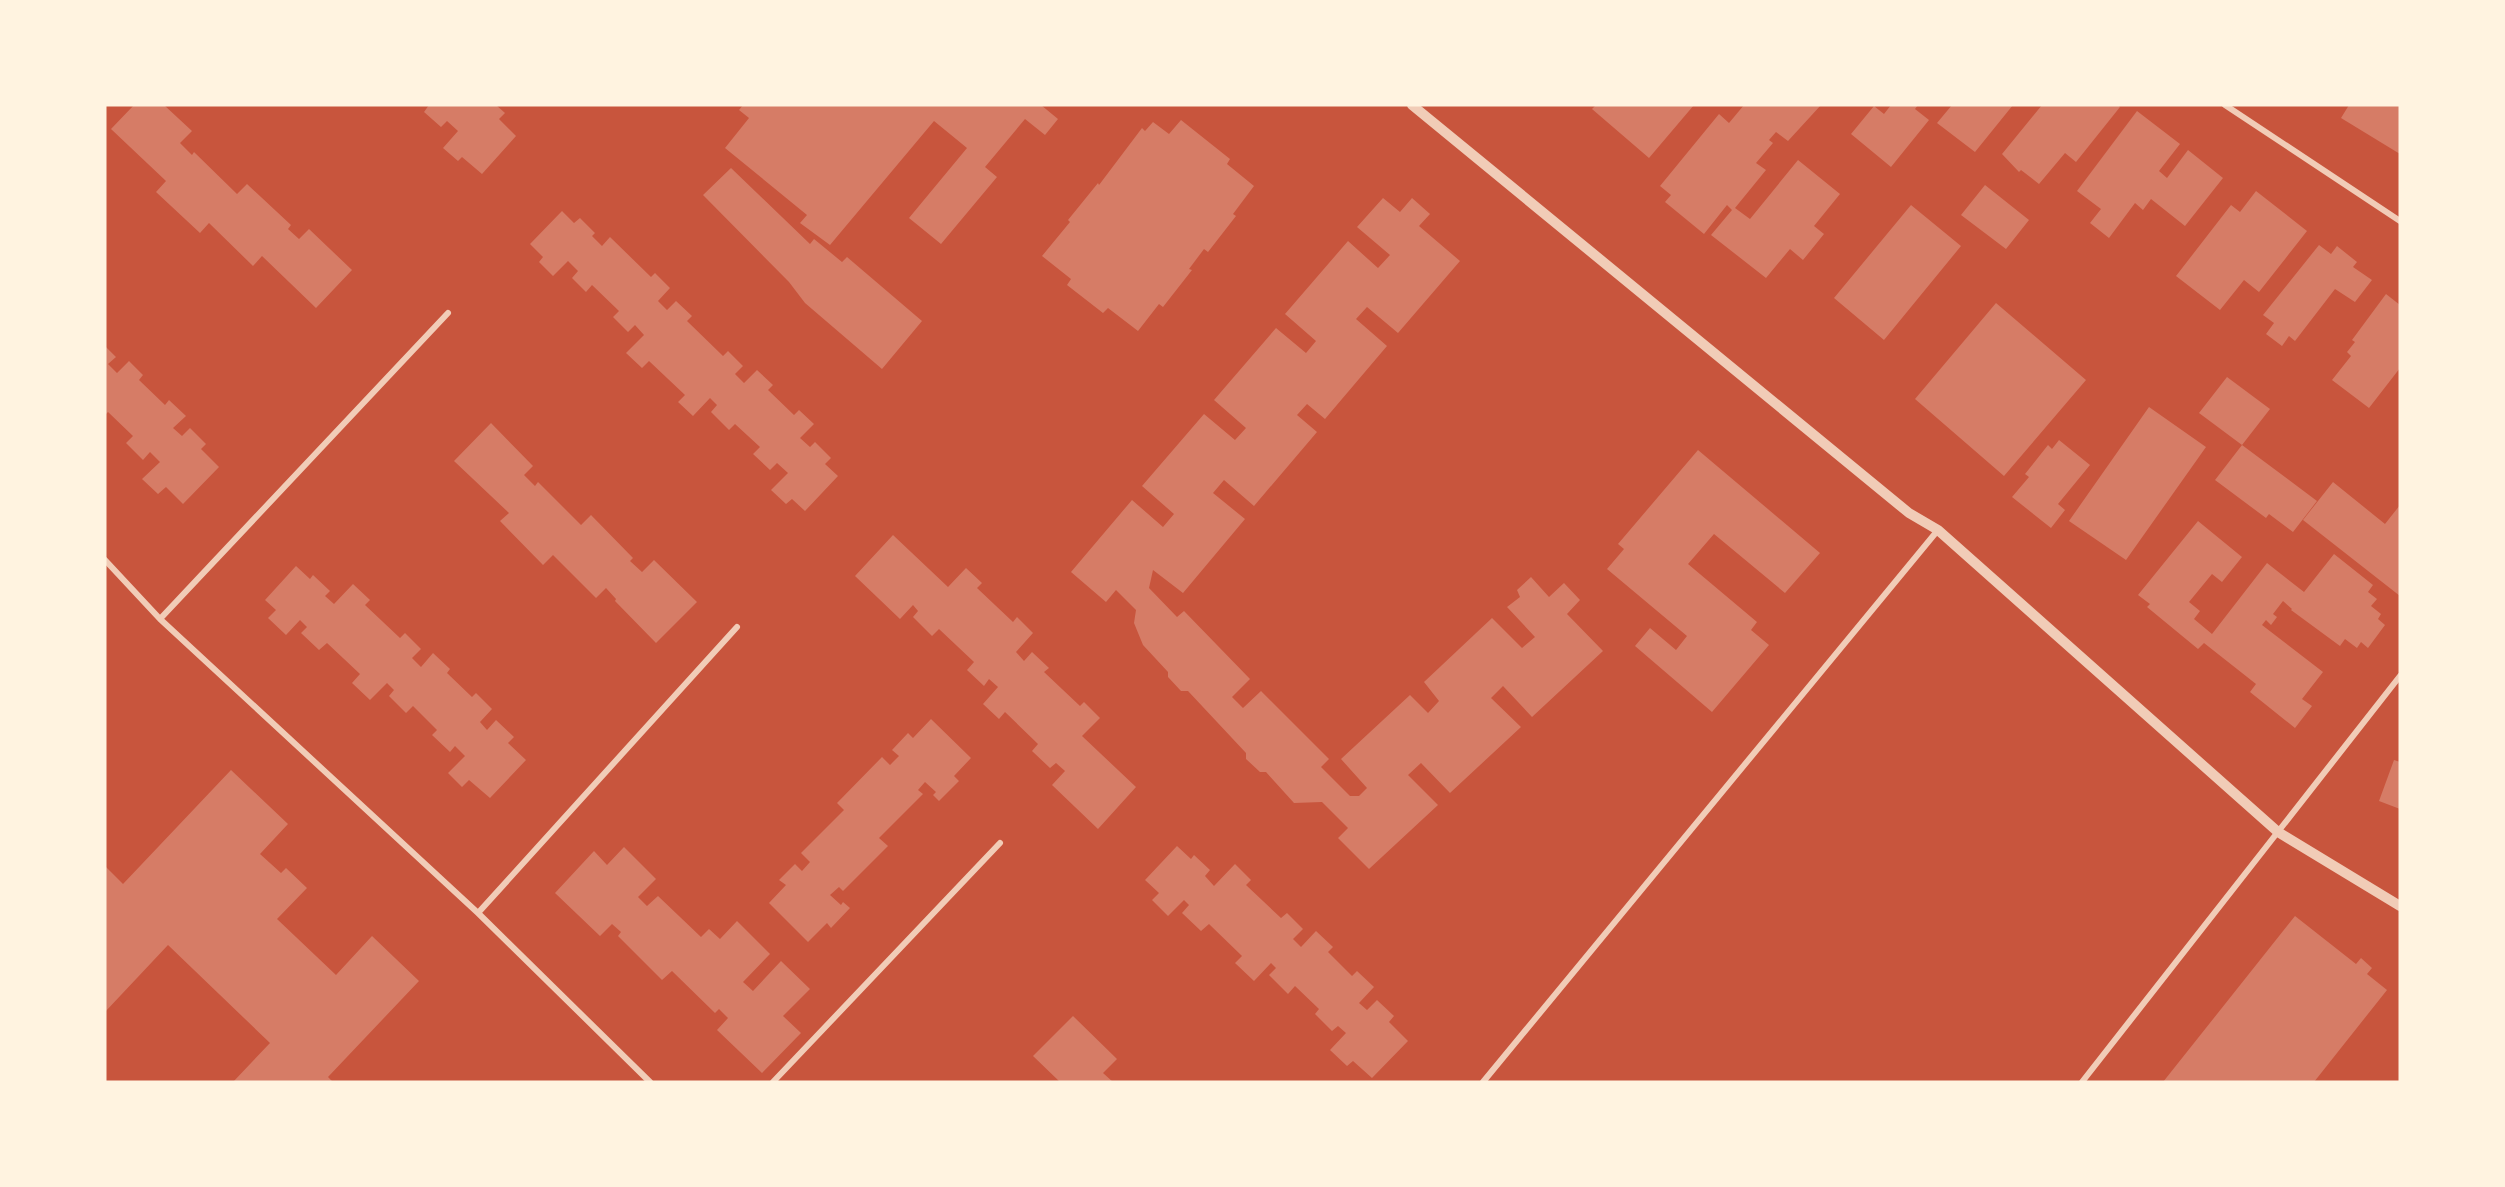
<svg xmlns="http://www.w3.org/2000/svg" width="2505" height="1187" font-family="'Alegreya Sans',sans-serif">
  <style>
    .building { fill: #d67c66 }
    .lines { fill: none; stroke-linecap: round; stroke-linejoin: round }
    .minor { stroke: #f1ccb7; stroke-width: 6 }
    .tertiary { stroke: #f1ccb7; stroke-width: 10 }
  </style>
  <rect width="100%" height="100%" fill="#c8553d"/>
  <path class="building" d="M134,105H164L192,131L180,143L192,155L194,152L237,194L247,184L291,225L288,229L299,239L309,229L352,270L316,308L262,256L253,266L209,223L200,233L156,192L166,181L111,129Z
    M429,105H496L505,113L499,119L516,136L482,174L462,157L458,161L443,148L458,131L447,121L441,127L424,112Z
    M743,105H1041L1058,119L1045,135L1025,119L985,167L997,177L941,244L909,218L967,148L934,121L830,245L800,223L807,215L725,148L749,118L739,110Z
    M1596,105H1694L1649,158L1592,109Z
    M1744,105H1821L1788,141L1776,132L1769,140L1773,143L1756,163L1766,170L1735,208L1750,219L1798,160L1840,194L1814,226L1824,234L1803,260L1790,249L1766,278L1711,235L1732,210L1727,205L1704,234L1665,202L1671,195L1660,186L1719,114L1729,123Z
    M1891,105H1918L1915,109L1929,120L1891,167L1851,134L1874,106L1884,114Z
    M1952,105H2013L1975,152L1937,123Z
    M2042,105H2118L2120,107L2076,162L2065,153L2039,184L2021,170L2019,172L2002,154Z
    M2349,105H2400V154L2341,118Z
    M2137,111L2180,144L2159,171L2167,178L2188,150L2223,178L2185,226L2151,199L2143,210L2135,203L2109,238L2090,223L2101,209L2077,191Z
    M1181,120L1230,159L1227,164L1254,186L1233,214L1236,216L1208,252L1204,249L1189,269L1192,270L1163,307L1159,304L1138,331L1108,308L1103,313L1067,285L1071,279L1042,256L1070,222L1068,220L1098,183L1099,185L1142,128L1145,131L1153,122L1169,134Z
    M731,168L810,244L814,239L842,262L847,257L922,321L882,369L805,303L789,282L703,195Z
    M1985,185L2029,220L2006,249L1961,215Z
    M2256,191L2307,231L2259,292L2244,280L2220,310L2176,276L2231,205L2240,212Z
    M1383,198L1400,212L1412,198L1430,214L1419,226L1460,261L1398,333L1367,307L1356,319L1387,346L1325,419L1307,404L1297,415L1317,432L1254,506L1224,480L1213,493L1245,519L1183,593L1153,570L1149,588L1177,617L1184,611L1250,679L1232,697L1243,708L1261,691L1329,759L1321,767L1350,796H1359L1367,788L1341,759L1410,695L1428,713L1439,701L1424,682L1492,618L1522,648L1535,637L1507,607L1520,597L1517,590L1531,577L1549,597L1564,583L1580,600L1567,614L1603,651L1532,717L1503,686L1491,698L1521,727L1450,793L1421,763L1408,775L1438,805L1369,869L1338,838L1348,828L1322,802L1294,803L1266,772H1260L1246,759V753L1188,691H1181L1168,677V672L1143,645L1134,623L1136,610L1116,590L1106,602L1071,572L1132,500L1163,527L1174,514L1142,486L1204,414L1235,440L1246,428L1214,400L1276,328L1306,353L1316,341L1285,314L1348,241L1378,268L1390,255L1357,227Z
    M1911,205L1961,246L1884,340L1834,298Z
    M562,211L574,223L580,218L595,233L592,236L602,246L610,237L651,277L655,273L670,288L658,301L667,310L676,301L692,316L687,321L723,356L728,351L743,366L735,374L744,383L757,370L773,385L768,390L794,415L799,410L814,424L800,438L810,447L815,442L831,458L825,464L838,476L805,511L792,499L786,504L771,490L788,473L777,463L770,470L753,454L760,447L735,424L729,430L711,412L717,405L710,398L693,416L678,402L685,395L649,361L642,368L626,353L644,335L635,325L628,332L613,317L619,311L592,285L586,292L572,278L578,271L568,261L553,276L539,262L543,257L530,244Z
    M2319,245L2331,254L2337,246L2357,262L2353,267L2372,280L2355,302L2335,289L2295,341L2289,336L2282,346L2266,334L2274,323L2263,315Z
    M2386,294L2400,305V368L2369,408L2332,380L2351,356L2347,352L2355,342L2352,340Z
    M1996,303L2086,380L2004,476L1915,399Z
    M105,346L116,357L108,364L117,373L129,361L143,375L139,380L165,405L169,400L186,416L173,428L182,436L190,428L206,444L201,449L219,467L183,504L166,487L158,494L142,479L160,462L150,452L143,460L126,443L133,436L108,412L105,415Z
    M2227,377L2270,409L2242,445L2199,413Z
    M2149,407L2206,447L2126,560L2069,521Z
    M491,423L533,466L524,475L535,486L538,482L581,525L591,515L633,558L630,561L642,572L654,560L697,602L656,643L615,601L616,599L606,588L596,598L553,555L543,565L500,521L509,513L454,461Z
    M2059,440L2090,465L2058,504L2065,510L2051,528L2012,497L2029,477L2025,474L2048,445L2052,449Z
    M2242,445L2317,501L2293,532L2269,514L2266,518L2215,480Z
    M1698,450L1820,553L1785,593L1714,534L1688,564L1757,622L1751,630L1769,645L1712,712L1635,646L1650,628L1676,650L1687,636L1607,569L1624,549L1618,544Z
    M2333,482L2385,524L2400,505V596L2303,520Z
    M2198,521L2242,557L2222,582L2212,574L2189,602L2200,611L2194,619L2212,634L2267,563L2304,592L2334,554L2373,585L2368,592L2377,599L2371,606L2381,614L2378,619L2385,625L2368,648L2361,642L2357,648L2345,639L2340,646L2291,610L2292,609L2283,601L2273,614L2277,617L2271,625L2266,620L2262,625L2323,672L2302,699L2312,706L2295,728L2250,692L2256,684L2204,643L2198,649L2147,607L2150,604L2138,595Z
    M893,535L948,587L966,568L982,583L977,588L1013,622L1017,617L1033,633L1016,652L1024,661L1032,652L1049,668L1044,672L1080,706L1084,702L1100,718L1082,736L1136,787L1098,829L1052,785L1065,771L1056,763L1050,768L1032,751L1038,744L1005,712L999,719L983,704L998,687L989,679L984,686L967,670L974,662L939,629L932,636L913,617L918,611L913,605L900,619L855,576Z
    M296,566L310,579L313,575L330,591L325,596L334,604L353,584L370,600L365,605L400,638L405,633L421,649L412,658L421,667L433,653L450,669L447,673L472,697L476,693L492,709L480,722L487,730L496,720L514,737L508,743L526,760L490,798L469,780L462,787L448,773L465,756L455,746L450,752L432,735L437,730L413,706L406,713L389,696L394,690L387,683L370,700L352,683L360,674L327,643L319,650L301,633L307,627L300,620L286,635L268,618L276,610L265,600Z
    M931,719L971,758L954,776L959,781L939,801L933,795L936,792L925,782L918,790L923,794L879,838L888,846L843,891L839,887L830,895L841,905L843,902L850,908L831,928L827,923L808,942L769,903L786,885L779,880L795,864L802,871L810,862L801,853L844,810L837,803L882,757L890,765L899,756L892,750L908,733L913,738Z
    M2394,760L2400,762V809L2379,801Z
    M231,770L288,824L260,854L281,873L286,868L307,888L277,919L336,975L372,936L419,981L328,1077L333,1082H233L270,1043L168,945L105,1012V866L123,884Z
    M1177,846L1191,859L1194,855L1210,870L1205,876L1214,886L1235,864L1251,880L1246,885L1281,918L1287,913L1303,929L1293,939L1301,947L1316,931L1333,947L1328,952L1352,976L1357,971L1374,987L1359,1003L1367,1010L1377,1000L1394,1016L1389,1022L1408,1041L1372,1078L1353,1061L1347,1066L1330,1050L1346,1033L1338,1026L1332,1031L1315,1014L1319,1009L1295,986L1288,994L1269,975L1276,968L1271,963L1254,981L1235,963L1242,956L1209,924L1201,931L1182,913L1189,905L1184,900L1168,916L1152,900L1159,893L1145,880Z
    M624,847L656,879L638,897L647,906L658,896L701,937L709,929L720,939L737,921L770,954L743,982L753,991L781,961L810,989L783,1016L801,1033L762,1073L717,1030L728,1018L719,1009L715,1013L672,971L662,980L618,936L621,932L612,924L600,936L555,893L594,851L607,865Z
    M2295,916L2356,964L2361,958L2372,968L2367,974L2387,990L2314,1082H2163Z
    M1073,1016L1117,1059L1103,1073L1113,1082H1060L1033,1056Z"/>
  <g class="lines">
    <path class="minor" d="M2225,105L2400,221
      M105,560L160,619L478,913L650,1082
      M160,619L448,313
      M478,913L737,627
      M773,1082L1000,843
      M1483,1082L1938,530
      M2082,1082L2400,676"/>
    <path class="tertiary" d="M1412,105L1909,513L1938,530L2278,832L2400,906"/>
  </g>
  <rect width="2505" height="1187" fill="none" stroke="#fff3e0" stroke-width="213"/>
</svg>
